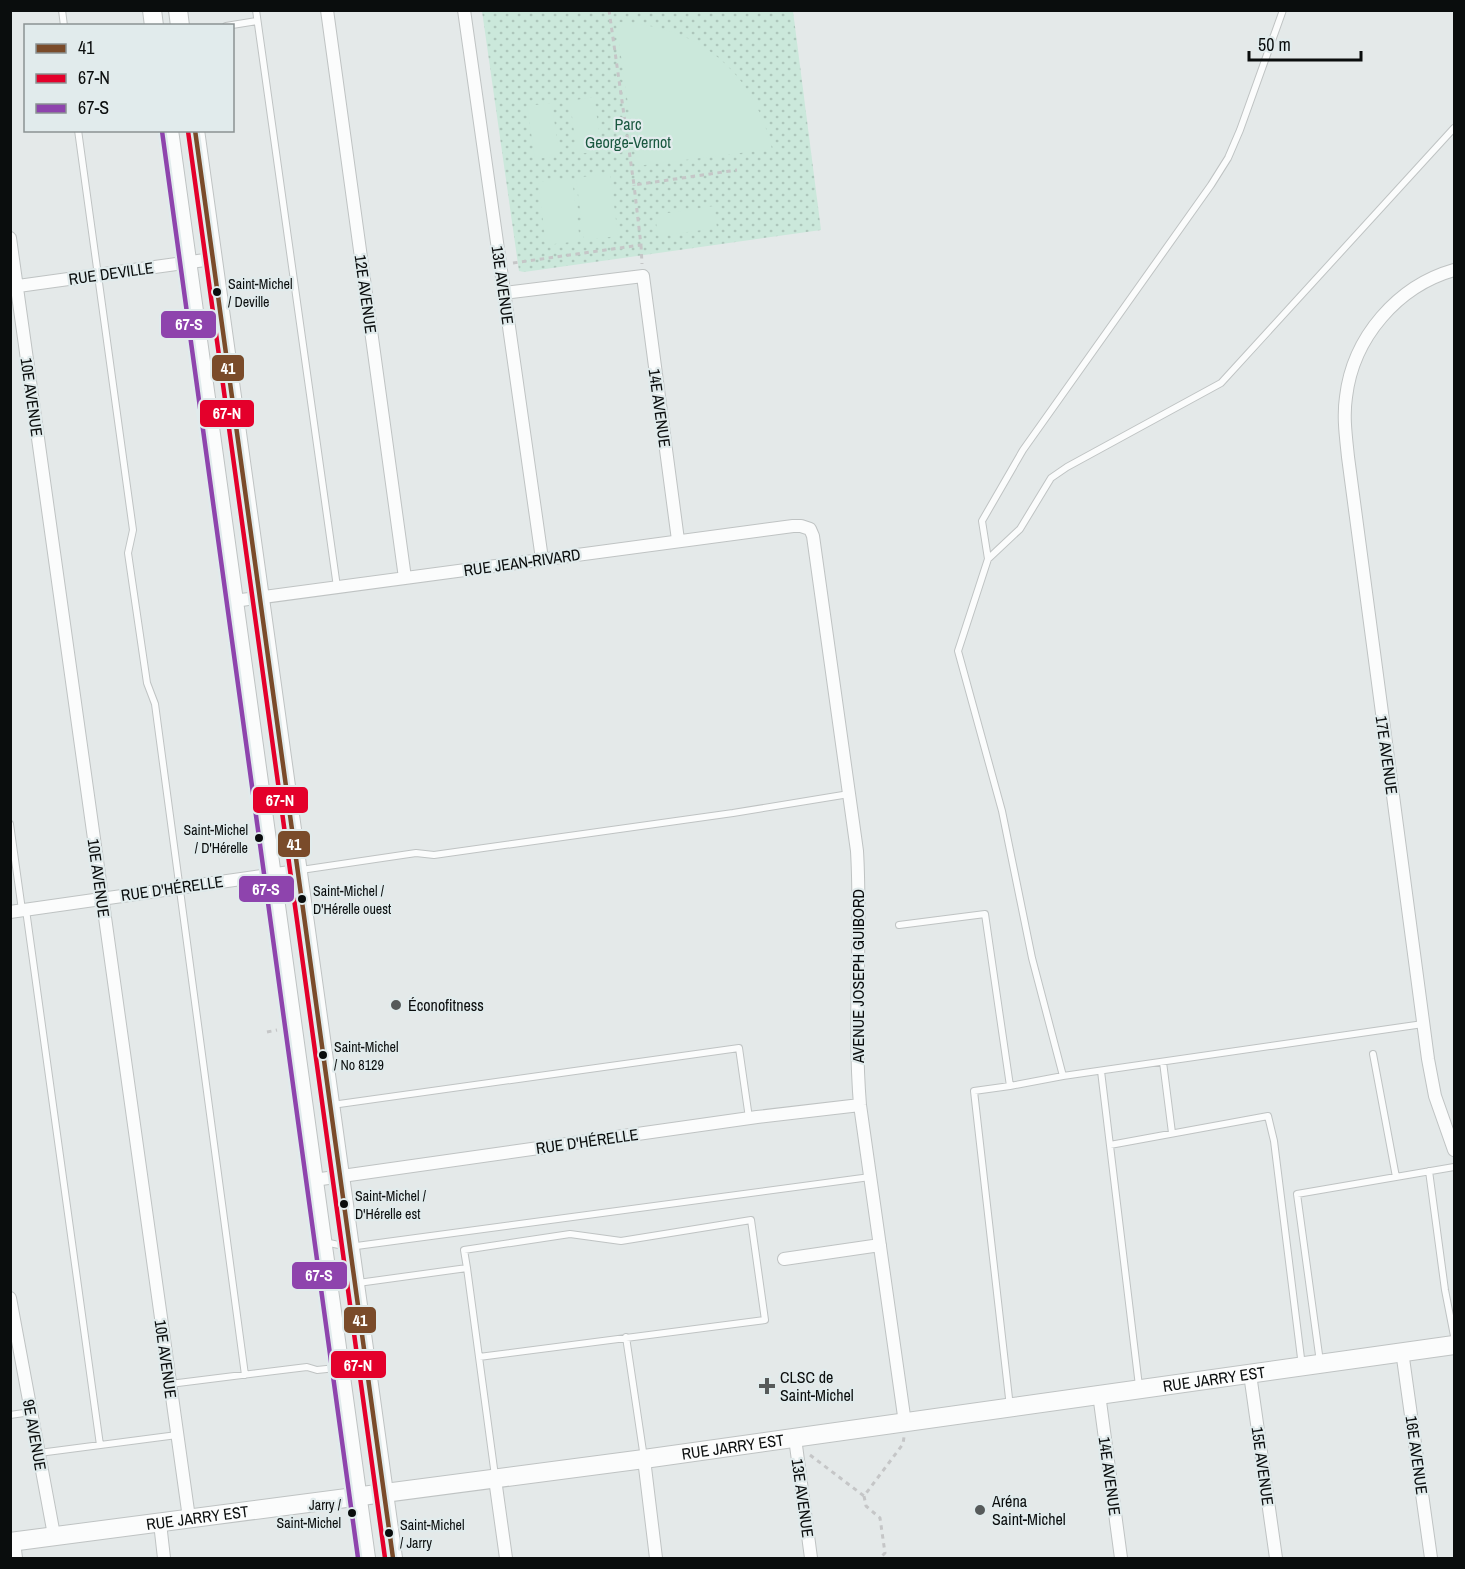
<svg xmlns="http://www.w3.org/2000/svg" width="1465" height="1569" font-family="'Archivo Narrow',sans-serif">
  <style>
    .park { fill: url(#park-dots) }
    .pitch { fill: #cbe8db }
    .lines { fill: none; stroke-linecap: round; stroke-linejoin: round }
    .lane-casing { stroke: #bfc3c3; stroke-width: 8 }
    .street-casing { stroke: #bfc3c3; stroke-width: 14 }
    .secondary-casing { stroke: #bfc3c3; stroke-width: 20 }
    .path { stroke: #c5c6c7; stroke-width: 3; stroke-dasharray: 4.5 4.5; stroke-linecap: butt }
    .lane { stroke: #fbfcfc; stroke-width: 6 }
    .street { stroke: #fbfcfc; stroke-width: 12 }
    .secondary { stroke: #fbfcfc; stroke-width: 18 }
    .bus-1-casing { stroke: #e1ebec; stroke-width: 9 }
    .bus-2-casing { stroke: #e1ebec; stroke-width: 9 }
    .bus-3-casing { stroke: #e1ebec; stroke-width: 9 }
    .bus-1 { stroke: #7a4b2a; stroke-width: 4.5 }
    .bus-2 { stroke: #e4002b; stroke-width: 4.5 }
    .bus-3 { stroke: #8e44ad; stroke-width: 4.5 }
    .bus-dot { fill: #0a0d0d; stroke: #e1ebec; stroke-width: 2 }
    .poi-dot { fill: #565a5a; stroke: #e1ebec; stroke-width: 2 }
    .labels { text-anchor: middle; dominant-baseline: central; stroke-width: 4.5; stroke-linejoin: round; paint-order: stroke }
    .bus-label { font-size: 14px; fill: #0a0d0d; stroke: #e1ebec; text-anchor: start }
    .park-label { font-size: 16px; fill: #1a5840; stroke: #e1ebec }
    .street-label { font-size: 16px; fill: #0a0d0d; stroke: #e1ebec }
    .poi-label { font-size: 16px; fill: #0a0d0d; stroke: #e1ebec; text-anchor: start }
    .line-badge { stroke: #e1ebec; stroke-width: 2 }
    .badge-label { font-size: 16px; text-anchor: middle; font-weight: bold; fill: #fff }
  </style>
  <defs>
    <pattern id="park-dots" width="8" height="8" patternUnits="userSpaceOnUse" patternTransform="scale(1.5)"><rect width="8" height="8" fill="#cbe8db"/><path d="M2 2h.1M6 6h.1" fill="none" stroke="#adc6bb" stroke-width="1.8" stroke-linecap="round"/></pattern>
  </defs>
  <rect width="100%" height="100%" fill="#e4e9e9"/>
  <path class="park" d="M482,11H793L821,230L524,272L519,271Z"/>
  <path class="pitch" d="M616,22C698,25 753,70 772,149L637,166Z
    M594,97L602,151L577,154L570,101Z
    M552,103L559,156L535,159L527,106Z
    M610,173L618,236L584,240L576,178Z
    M572,178L580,241L546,245L538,182Z
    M714,206L717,228L658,236L655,215Z"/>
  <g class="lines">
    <g class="lane-casing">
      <path id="lane" d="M62,10L64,26
        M256,10L337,587
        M226,26L257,21
        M78,130L133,530L128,553L147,683L155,704L245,1375
        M988,559L982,521L1023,450L1211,185L1228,158L1240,130L1283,10
        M10,824L22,910
        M301,870L416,853L434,855L733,813L849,794
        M26,910L100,1445
        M899,925L985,914L1010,1086L974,1091L1010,1407
        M1423,1024L1063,1076L1032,958L1002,811L958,651L988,559L1020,529L1051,478L1067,467L1221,383L1454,128
        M1373,1054L1396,1177
        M1163,1062L1172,1133
        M1101,1071L1139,1386
        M1010,1086L1063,1076
        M332,1105L739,1048L749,1118
        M1110,1145L1268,1116L1274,1141L1302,1366
        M1429,1171L1445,1290L1454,1336
        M324,1242L349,1247L870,1177
        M467,1268L464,1250L570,1234L621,1241L751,1220L765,1320L479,1357
        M358,1283L467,1268L495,1476
        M626,1337L644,1458
        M1320,1362L1297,1194L1454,1167
        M170,1384L307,1367L317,1370L336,1368
        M10,1415L31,1412
        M39,1453L177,1435"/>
    </g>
    <g class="street-casing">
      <path id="street" d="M327,10L405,578
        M464,10L542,559
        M10,238L189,1518
        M1454,270C1398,286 1353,337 1346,397C1343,417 1346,437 1348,457L1428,1059L1435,1096L1454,1150
        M11,287L212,259
        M504,293L643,276L678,540
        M234,601L793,526H801L810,529L813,536L857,851C862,935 853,1020 860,1105L905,1423
        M10,912L297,871
        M314,1180L757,1117L860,1105
        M784,1259L880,1245
        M10,1298L54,1535
        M1402,1351L1431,1558
        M1250,1374L1276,1558
        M1099,1394L1121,1558
        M795,1438L811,1558
        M644,1459L656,1558
        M495,1479L506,1558
        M160,1523L164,1558
        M14,1542L16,1558"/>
    </g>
    <g class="secondary-casing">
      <g id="secondary">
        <path d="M152,10L154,26"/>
        <path d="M178,10L180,26"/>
        <path d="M169,130L366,1558"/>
        <path d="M195,130L393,1558"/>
        <path id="s1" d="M10,1542L644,1459L1454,1345"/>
      </g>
    </g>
    <path class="path" d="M609,10L634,185L737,170
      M641,245L642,264
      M513,263L641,245L634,185
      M267,1032L277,1030
      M810,1455L864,1496L903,1444L904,1437
      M864,1496L866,1506L880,1518L885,1553L880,1558"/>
    <use href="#lane" class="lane"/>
    <use href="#street" class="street"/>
    <use href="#secondary" class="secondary"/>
    <g class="bus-1-casing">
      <path id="bus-1" d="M195,130L393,1558"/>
    </g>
    <g class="bus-2-casing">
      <path id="bus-2" d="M188,131L385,1558"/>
    </g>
    <g class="bus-3-casing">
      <path id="bus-3" d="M162,131L358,1558"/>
    </g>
    <use href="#bus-1" class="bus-1"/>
    <use href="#bus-2" class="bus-2"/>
    <use href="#bus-3" class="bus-3"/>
  </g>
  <g class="bus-dot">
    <circle cx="217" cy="292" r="5"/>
    <circle cx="259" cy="838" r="5"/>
    <circle cx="302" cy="899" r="5"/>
    <circle cx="323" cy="1055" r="5"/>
    <circle cx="344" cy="1204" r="5"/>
    <circle cx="352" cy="1513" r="5"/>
    <circle cx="389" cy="1533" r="5"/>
  </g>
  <g class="poi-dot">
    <circle cx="396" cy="1005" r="6"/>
    <path d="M764 1377h6v6h6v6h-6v6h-6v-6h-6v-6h6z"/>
    <circle cx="980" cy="1510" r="6"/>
  </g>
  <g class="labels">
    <g class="bus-label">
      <text x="228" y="284">Saint-Michel<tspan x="228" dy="18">/ Deville</tspan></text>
      <text x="248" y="830" text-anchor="end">Saint-Michel<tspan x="248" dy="18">/ D'Hérelle</tspan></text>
      <text x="313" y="891">Saint-Michel /<tspan x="313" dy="18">D'Hérelle ouest</tspan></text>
      <text x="334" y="1047">Saint-Michel<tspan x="334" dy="18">/ No 8129</tspan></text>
      <text x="355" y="1196">Saint-Michel /<tspan x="355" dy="18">D'Hérelle est</tspan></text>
      <text x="341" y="1505" text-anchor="end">Jarry /<tspan x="341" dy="18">Saint-Michel</tspan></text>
      <text x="400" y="1525">Saint-Michel<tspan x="400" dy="18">/ Jarry</tspan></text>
    </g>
    <g class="park-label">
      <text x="628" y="124">Parc<tspan x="628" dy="18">George-Vernot</tspan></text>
    </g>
    <g class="street-label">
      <text transform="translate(111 273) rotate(-8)">RUE DEVILLE</text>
      <text transform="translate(503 285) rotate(82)">13E AVENUE</text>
      <text transform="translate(366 294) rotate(82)">12E AVENUE</text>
      <text transform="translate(32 397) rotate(82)">10E AVENUE</text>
      <text transform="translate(660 408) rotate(82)">14E AVENUE</text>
      <text transform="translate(522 562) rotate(-8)">RUE JEAN-RIVARD</text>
      <text transform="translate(1387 755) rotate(82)">17E AVENUE</text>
      <text transform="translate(99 878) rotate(82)">10E AVENUE</text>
      <text transform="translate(172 888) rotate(-8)">RUE D'HÉRELLE</text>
      <text transform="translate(858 976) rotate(-90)">AVENUE JOSEPH GUIBORD</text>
      <text transform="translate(587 1141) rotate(-8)">RUE D'HÉRELLE</text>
      <text transform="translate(166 1359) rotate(82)">10E AVENUE</text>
      <text stroke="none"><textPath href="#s1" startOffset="1215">RUE JARRY EST</textPath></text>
      <text transform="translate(35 1435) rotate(80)">9E AVENUE</text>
      <text stroke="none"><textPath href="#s1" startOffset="729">RUE JARRY EST</textPath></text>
      <text transform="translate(1417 1455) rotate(82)">16E AVENUE</text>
      <text transform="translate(1263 1466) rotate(82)">15E AVENUE</text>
      <text transform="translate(1110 1476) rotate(82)">14E AVENUE</text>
      <text transform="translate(803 1498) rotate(82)">13E AVENUE</text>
      <text stroke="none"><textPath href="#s1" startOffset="189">RUE JARRY EST</textPath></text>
    </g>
    <g class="poi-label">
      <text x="408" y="1005">Éconofitness</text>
      <text x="780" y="1377">CLSC de<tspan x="780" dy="18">Saint-Michel</tspan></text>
      <text x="992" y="1501">Aréna<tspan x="992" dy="18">Saint-Michel</tspan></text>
    </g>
  </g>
  <g class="line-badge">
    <rect x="160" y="310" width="57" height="29" rx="6" fill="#8e44ad"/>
    <rect x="211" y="354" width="34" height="28" rx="6" fill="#7a4b2a"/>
    <rect x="199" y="399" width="56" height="29" rx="6" fill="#e4002b"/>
    <rect x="252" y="786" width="57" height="28" rx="6" fill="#e4002b"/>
    <rect x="277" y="830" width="34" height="28" rx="6" fill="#7a4b2a"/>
    <rect x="238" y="875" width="57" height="28" rx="6" fill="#8e44ad"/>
    <rect x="291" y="1261" width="57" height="29" rx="6" fill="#8e44ad"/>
    <rect x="343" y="1306" width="34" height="28" rx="6" fill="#7a4b2a"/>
    <rect x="330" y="1350" width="57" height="29" rx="6" fill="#e4002b"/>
  </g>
  <g class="badge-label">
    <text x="189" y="330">67-S</text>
    <text x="228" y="374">41</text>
    <text x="227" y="419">67-N</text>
    <text x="280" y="806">67-N</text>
    <text x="294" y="850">41</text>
    <text x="266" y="895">67-S</text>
    <text x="319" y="1281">67-S</text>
    <text x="360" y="1326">41</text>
    <text x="358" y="1371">67-N</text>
  </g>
  <rect width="1465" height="1569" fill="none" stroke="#0a0d0d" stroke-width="24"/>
  <rect x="24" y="24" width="210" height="108" fill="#e1ebec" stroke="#8b9293" stroke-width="1.5"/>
  <rect x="36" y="44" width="30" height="9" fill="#7a4b2a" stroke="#8b9293" stroke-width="1.5"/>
  <text x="78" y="54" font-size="18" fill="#0a0d0d">41</text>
  <rect x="36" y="74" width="30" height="9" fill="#e4002b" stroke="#8b9293" stroke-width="1.5"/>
  <text x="78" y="84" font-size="18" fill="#0a0d0d">67-N</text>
  <rect x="36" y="104" width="30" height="9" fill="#8e44ad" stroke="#8b9293" stroke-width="1.5"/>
  <text x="78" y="114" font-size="18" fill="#0a0d0d">67-S</text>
  <path d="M1249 51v9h112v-9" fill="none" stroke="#0a0d0d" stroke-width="3"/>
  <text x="1258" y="51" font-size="18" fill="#0a0d0d" stroke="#e1ebec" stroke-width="4.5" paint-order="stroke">50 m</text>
</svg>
